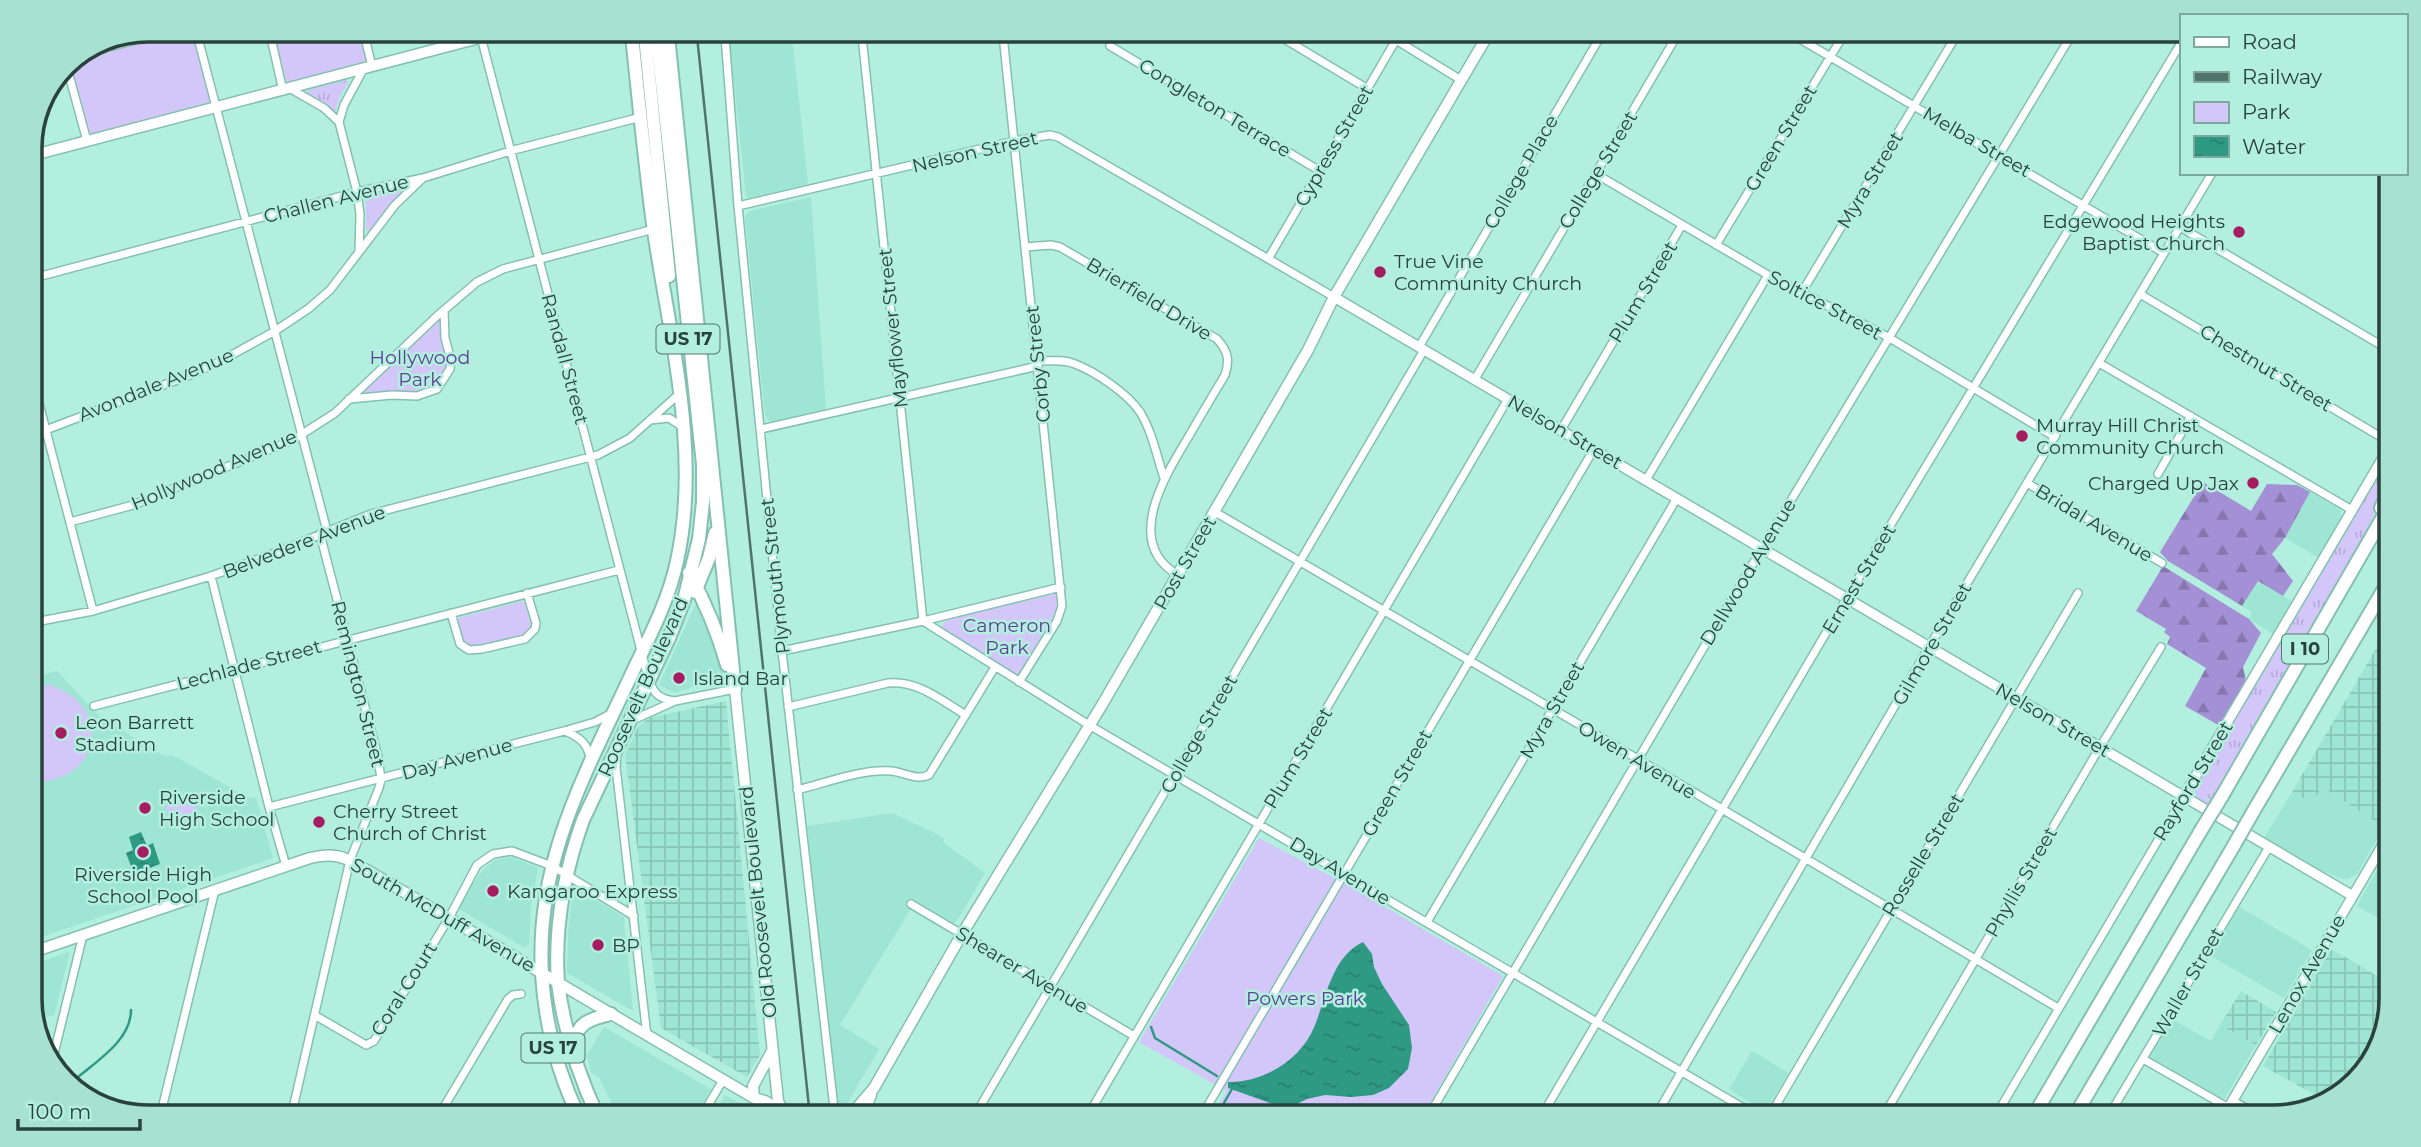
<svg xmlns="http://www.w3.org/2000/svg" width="2421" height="1147" font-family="Montserrat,sans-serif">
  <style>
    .built { fill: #9ee5d3 }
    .industrial { fill: url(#industrial-grid) }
    .grass { fill: url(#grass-tufts) }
    .forest { fill: url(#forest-firs) }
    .park { fill: #d3c6f9 }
    .water { fill: url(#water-ripples) }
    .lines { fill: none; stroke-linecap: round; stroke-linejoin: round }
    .stream { stroke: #2f9a84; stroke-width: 2.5 }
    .minor-casing { stroke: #84c0b0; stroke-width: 10 }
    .tertiary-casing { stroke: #84c0b0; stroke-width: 12 }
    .secondary-casing { stroke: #84c0b0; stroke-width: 13 }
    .trunk-casing { stroke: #84c0b0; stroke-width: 16 }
    .motorway-casing { stroke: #84c0b0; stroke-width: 16 }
    .minor { stroke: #fff; stroke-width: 7 }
    .tertiary { stroke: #fff; stroke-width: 9 }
    .secondary { stroke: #fff; stroke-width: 10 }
    .trunk { stroke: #fff; stroke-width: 12 }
    .motorway { stroke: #fff; stroke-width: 12 }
    .rail { stroke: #51746a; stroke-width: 2.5 }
    .motorway-bridge-casing { stroke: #84c0b0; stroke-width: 16; stroke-linecap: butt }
    .motorway-bridge { stroke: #fff; stroke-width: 12 }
    .poi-dot { fill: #a61c61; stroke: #b2efdf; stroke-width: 2.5 }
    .labels { text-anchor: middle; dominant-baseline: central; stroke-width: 5; stroke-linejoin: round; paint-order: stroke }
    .shield { fill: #b2efdf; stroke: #52766c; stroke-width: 2 }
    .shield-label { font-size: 18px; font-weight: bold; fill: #29423b }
    .street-label { font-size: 19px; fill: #29423b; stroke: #b2efdf }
    .poi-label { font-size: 19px; fill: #29423b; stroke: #b2efdf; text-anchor: start }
    .park-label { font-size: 19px; fill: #5c4092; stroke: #b2efdf }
    .rim { fill: none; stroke: #29423b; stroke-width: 3.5 }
  </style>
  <defs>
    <pattern id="industrial-grid" width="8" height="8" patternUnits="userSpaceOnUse" patternTransform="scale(1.75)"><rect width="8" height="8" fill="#9ee5d3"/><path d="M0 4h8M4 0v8" fill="none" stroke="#88c6b6"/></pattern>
    <pattern id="grass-tufts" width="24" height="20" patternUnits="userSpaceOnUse" patternTransform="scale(1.75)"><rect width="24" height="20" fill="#d3c6f9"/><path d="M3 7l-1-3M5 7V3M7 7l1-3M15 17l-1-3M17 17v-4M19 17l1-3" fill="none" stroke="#b5abd6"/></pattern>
    <pattern id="forest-firs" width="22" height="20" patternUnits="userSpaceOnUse" patternTransform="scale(1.75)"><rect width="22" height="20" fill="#a491d5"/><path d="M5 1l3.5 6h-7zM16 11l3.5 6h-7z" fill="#8678ae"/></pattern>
    <pattern id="water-ripples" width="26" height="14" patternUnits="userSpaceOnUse" patternTransform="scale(1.75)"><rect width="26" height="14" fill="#2f9a84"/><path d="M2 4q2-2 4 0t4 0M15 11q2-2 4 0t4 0" fill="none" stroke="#287f6d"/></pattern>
  </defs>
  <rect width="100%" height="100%" fill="#b2efdf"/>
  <path class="built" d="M729,36H792L808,184L749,198L746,196Z
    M811,197L826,410L777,422L769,421L765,415L745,216L750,211Z
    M2310,492L2341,510V519L2319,558L2285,538Z
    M2258,581L2293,602L2274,634L2249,619L2252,612L2242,606Z
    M698,599L720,654L724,677L675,693L659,685Z
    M57,671L98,715L164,756L172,755L249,798L256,797L273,858L30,941V678Z
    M2322,787L2384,827L2357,874L2347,879L2340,878L2314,867L2264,838L2292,792L2312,803Z
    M892,813L945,838L943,842L985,873L960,916L947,932L910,910L840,1025L879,1049L841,1114L837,1111L807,826Z
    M2387,853L2391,856V925L2357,906Z
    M512,857L538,868L531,907L529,944L525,948L459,909L470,888L483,870L495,860Z
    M573,886L624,917L633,1011L567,973L568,934Z
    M2231,902L2312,950L2284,998L2202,951Z
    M70,951L54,1016L34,1018L30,1007V966Z
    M2164,1015L2211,1041L2220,1025L2256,1045L2219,1108L2137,1061Z
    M604,1027L711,1089L695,1117H618L599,1077L591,1072L587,1055Z
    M1752,1051L1789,1073L1764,1112L1729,1089Z
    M725,1095L758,1113V1117H712Z"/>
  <path class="industrial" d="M2391,623V815L2384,827L2322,787L2312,803L2292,792Z
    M726,701L760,1055L747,1077L661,1028L625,755L638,727L649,718Z
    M2331,949L2391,984V999L2379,1051L2338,1097L2326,1101L2263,1066Z
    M2241,991L2276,1012L2256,1045L2220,1025Z"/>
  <path class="grass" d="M347,80L348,83L340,96L335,112L307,92L308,90Z
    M2391,453V480L2353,558L2272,695L2214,801L2201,795L2213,803L2210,807L2197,799L2194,788Z"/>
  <path class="forest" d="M2203,482L2251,511L2267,484L2297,485L2310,492L2285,538L2272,554L2293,581L2283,596L2258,581L2242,606L2168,561L2160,552Z
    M2163,566L2249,619L2261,633L2243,667L2246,681L2220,726L2185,706L2206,668L2167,644L2170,637L2164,632L2166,629L2136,611Z"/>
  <path class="park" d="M161,38H194L211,104L89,135L68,62Z
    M275,38H360L367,63L287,84Z
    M412,184L379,219L371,232L368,231L366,229V195Z
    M438,320H441C443,334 449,350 447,364C444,401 394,394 368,395L365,392V388Z
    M1055,594L1058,597L1056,611L1017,677L944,630L942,625L948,619Z
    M524,601L531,624L526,634L477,648C462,648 454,632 458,618Z
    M52,684L53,687C89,696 107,741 76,768C64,779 46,781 30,785V689Z
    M192,795L198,812L171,822L165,805Z
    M1259,838L1349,886L1503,976L1422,1117H1212L1227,1091L1139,1042Z"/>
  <path class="water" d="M141,832L147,846L153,843L160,864L134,874L126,853L133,850L129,837Z
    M1363,942L1372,954L1374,967L1382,984L1409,1025L1412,1048L1408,1069L1389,1088L1373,1095L1351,1097L1325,1095L1307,1099L1287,1109L1228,1088V1082C1264,1083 1302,1059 1315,1025C1327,995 1332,957 1363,942Z"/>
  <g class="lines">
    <path class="stream" d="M1151,1027L1155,1038L1217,1076
      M71,1083C93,1063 131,1042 131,1010
      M1216,1117L1232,1089"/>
    <g class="minor-casing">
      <path id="minor" d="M1788,32L2164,253
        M1276,34L1368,89
        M1003,35L1062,606L1057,621L1019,682
        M725,36L738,206L782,651L835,1117
        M862,36L923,621
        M481,37L649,681C655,695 660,699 675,701
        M198,38L327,531
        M271,38L283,91
        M365,38L372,66
        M1396,40L1461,80
        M1110,46L1320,171
        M79,55L143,38
        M66,64L87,141
        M291,89L324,108L339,122L357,192L360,214L359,252
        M339,122L344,105L364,68
        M1596,174L1768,275L1888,337L2055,437
        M738,206L1014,141L1050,135L1058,137L1334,297
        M2180,227L2391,351
        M1716,245L1846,31
        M1025,247L1051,245L1060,247L1217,339C1228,351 1230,360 1225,375C1213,395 1201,415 1189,436C1166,474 1122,543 1178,575
        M1268,259L1400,33
        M30,279L357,192L423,178L510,151L641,117
        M1802,292L1959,31
        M2140,294L2391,443
        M1419,347L1603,32
        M1038,361C1050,361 1064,359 1075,364C1096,372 1128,394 1140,412C1152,431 1157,457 1164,478
        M2099,363L2352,510
        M30,369L93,611
        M1475,379L1679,32
        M349,399L392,395L417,396L437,389L450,369L451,360L445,338L444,310
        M650,420L669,418L683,427
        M761,429L1038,366
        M1561,430L1682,225
        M30,436L190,375L219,362L275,331L308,309L330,290L395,205L422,179
        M2158,474L2191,416
        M1646,480L1768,275
        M2027,483L2162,563
        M1215,512L1592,732L2058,1008
        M70,522L133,505L293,440L335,413L437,316L477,282L503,269L654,229
        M211,576L269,807L286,866
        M451,613L460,644L469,650L482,649L525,639L535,629L536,623L527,593
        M923,621L1089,725L1759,1117
        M30,623L93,611L211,576L267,556L371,514L598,455L630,438L679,394
        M782,651L923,621L1061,587
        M94,706L619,570
        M788,707L888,683C918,680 942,701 966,715
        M633,720L675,701L735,689
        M565,731C579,737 588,743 590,759
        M617,754L616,767L647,1036
        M797,790C826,783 860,769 891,771C904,772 916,781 929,775L995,667
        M269,807L564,731L595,722L610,714
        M911,904L1134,1036
        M1427,922L1677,498
        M316,1016L366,1045L374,1041L449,918L477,865L493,854L512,851L552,866L634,916
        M2143,1059L2229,1108
        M51,1066L83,935
        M2233,1101L2262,1117
        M119,1110L294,1117
        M160,1117L215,890
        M291,1117L350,860L379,788L381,780L378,757L320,534
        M438,1117L508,999L513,995L521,994
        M701,1117L723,1080
        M974,1117L1424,350
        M1087,1117L1508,399
        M1201,1117L1594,449
        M1428,1117L1758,555L2074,31
        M1541,1117L1843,604L2181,43
        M1655,1117L1929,647L2212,173
        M1769,1117L2078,593
        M1883,1117L2097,752L2161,647
        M1995,1117L2184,796
        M2108,1117L2269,847"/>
    </g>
    <g class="tertiary-casing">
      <path id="tertiary" d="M1334,297L2353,896
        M2184,796L2391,444
        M2223,1117L2391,831"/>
    </g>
    <g class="secondary-casing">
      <path id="secondary" d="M30,156L483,37
        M735,689L778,1101L783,1112
        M30,953L310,858C330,853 342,855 360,866L754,1098L765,1101L791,1117
        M754,1098L753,1086L772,1051
        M755,1098L762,1106L767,1117
        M849,1117L874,1088L962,934L1102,705L1308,350L1334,297L1489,33
        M862,1117L871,1095"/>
    </g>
    <g class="trunk-casing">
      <path id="trunk" d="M645,36L669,276
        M668,36L735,689
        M689,573C705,602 718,633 727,665
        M695,592L709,558L715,533
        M542,974C535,859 588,769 634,669C651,634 669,599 677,561C701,452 670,339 654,231C645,167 639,101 632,36
        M558,983C554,926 564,873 583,820L669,638L684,600L699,539L703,502V464L657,36"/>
    </g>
    <g class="motorway-casing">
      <path id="motorway" d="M2381,508L2391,486
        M2222,796L2391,503
        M2253,812L2391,577
        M542,974C545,1025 557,1071 579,1117
        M558,983C564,1031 578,1074 598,1117
        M573,1047C576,1023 589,1019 611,1014
        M2033,1117L2200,832
        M2074,1117L2233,847"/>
    </g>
    <use href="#minor" class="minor"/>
    <use href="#tertiary" class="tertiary"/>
    <use href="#secondary" class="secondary"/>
    <use href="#trunk" class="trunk"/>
    <use href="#motorway" class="motorway"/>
    <path class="rail" d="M697,36L810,1117"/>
    <g class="motorway-bridge-casing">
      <path id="motorway-bridge" d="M2200,832L2222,796
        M2233,847L2253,812"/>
    </g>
    <use href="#motorway-bridge" class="motorway-bridge"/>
  </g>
  <g class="poi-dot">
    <circle cx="2239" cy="232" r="7"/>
    <circle cx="1380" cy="272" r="7"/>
    <circle cx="2022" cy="436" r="7"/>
    <circle cx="2253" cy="483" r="7"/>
    <circle cx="679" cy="678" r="7"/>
    <circle cx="61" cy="733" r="7"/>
    <circle cx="145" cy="808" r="7"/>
    <circle cx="319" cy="822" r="7"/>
    <circle cx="143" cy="852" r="7"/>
    <circle cx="493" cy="891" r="7"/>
    <circle cx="598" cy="945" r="7"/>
  </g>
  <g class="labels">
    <g class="shield">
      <rect x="656.5" y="324.5" width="63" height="29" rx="5"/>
      <rect x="2282" y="634.5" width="46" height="29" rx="5"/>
      <rect x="521.5" y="1033.5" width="63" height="29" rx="5"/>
    </g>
    <g class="shield-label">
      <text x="688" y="339">US 17</text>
      <text x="2305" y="649">I 10</text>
      <text x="553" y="1048">US 17</text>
    </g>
    <g class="street-label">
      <text transform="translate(1215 108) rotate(31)">Congleton Terrace</text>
      <text transform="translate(1781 138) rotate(-59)">Green Street</text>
      <text transform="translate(1977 142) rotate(30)">Melba Street</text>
      <text transform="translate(1334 146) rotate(-60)">Cypress Street</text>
      <text transform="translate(975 152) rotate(-13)">Nelson Street</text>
      <text transform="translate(1598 170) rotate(-59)">College Street</text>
      <text transform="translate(1521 172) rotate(-60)">College Place</text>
      <text transform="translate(1870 180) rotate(-59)">Myra Street</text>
      <text transform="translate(336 199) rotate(-14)">Challen Avenue</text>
      <text transform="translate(1643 292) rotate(-59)">Plum Street</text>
      <text transform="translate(1149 299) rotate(31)">Brierfield Drive</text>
      <text transform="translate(1825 305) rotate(28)">Soltice Street</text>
      <text transform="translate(893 328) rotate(-96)">Mayflower Street</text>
      <text transform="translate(565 359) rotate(75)">Randall Street</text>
      <text transform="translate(1038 364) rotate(-96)">Corby Street</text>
      <text transform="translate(2266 368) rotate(31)">Chestnut Street</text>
      <text transform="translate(156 385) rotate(-22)">Avondale Avenue</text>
      <text transform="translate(1565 432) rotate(30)">Nelson Street</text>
      <text transform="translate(214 470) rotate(-23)">Hollywood Avenue</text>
      <text transform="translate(2094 523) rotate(31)">Bridal Avenue</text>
      <text transform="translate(304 542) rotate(-21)">Belvedere Avenue</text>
      <text transform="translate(1185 563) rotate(-60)">Post Street</text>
      <text transform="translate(1748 572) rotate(-59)">Dellwood Avenue</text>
      <text transform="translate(775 576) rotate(-96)">Plymouth Street</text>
      <text transform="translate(1859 579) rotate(-59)">Ernest Street</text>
      <text transform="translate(1932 644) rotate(-60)">Gilmore Street</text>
      <text transform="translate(249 665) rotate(-15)">Lechlade Street</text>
      <text transform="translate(358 684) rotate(76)">Remington Street</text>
      <text transform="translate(643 687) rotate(-66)">Roosevelt Boulevard</text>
      <text transform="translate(1552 710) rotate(-60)">Myra Street</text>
      <text transform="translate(2053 720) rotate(30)">Nelson Street</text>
      <text transform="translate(1199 734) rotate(-60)">College Street</text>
      <text transform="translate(1298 758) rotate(-59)">Plum Street</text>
      <text transform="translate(457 759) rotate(-15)">Day Avenue</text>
      <text transform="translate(1637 760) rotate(31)">Owen Avenue</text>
      <text transform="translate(2193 781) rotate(-59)">Rayford Street</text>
      <text transform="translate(1397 783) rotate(-60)">Green Street</text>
      <text transform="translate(1923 855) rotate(-59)">Rosselle Street</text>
      <text transform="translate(1340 871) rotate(31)">Day Avenue</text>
      <text transform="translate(2021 882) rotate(-60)">Phyllis Street</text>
      <text transform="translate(758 902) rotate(-96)">Old Roosevelt Boulevard</text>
      <text transform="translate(443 915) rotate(30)">South McDuff Avenue</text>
      <text transform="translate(1022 970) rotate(31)">Shearer Avenue</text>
      <text transform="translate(2307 974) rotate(-60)">Lenox Avenue</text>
      <text transform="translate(2188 982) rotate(-60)">Waller Street</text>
      <text transform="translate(404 989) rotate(-58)">Coral Court</text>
    </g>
    <g class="poi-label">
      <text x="2225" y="221" text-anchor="end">Edgewood Heights<tspan x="2225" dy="22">Baptist Church</tspan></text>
      <text x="1394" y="261">True Vine<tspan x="1394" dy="22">Community Church</tspan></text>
      <text x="2036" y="425">Murray Hill Christ<tspan x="2036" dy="22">Community Church</tspan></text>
      <text x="2239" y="483" text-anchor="end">Charged Up Jax</text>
      <text x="693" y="678">Island Bar</text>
      <text x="75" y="722">Leon Barrett<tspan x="75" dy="22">Stadium</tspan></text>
      <text x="159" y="797">Riverside<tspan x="159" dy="22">High School</tspan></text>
      <text x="333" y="811">Cherry Street<tspan x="333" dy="22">Church of Christ</tspan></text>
      <text x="143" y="874" text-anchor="middle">Riverside High<tspan x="143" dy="22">School Pool</tspan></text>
      <text x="507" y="891">Kangaroo Express</text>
      <text x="612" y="945">BP</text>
    </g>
    <g class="park-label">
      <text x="420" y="357">Hollywood<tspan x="420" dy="22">Park</tspan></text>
      <text x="1007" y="625">Cameron<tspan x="1007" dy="22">Park</tspan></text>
      <text x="1305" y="998">Powers Park</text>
    </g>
  </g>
  <path d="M0 0H2421V1147H0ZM148 42H2273A106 106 0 0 1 2379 148V999A106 106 0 0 1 2273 1105H148A106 106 0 0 1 42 999V148A106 106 0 0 1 148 42Z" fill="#a7e1d2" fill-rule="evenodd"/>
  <path class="rim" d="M148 42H2273A106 106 0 0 1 2379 148V999A106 106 0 0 1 2273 1105H148A106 106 0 0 1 42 999V148A106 106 0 0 1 148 42Z"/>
  <rect x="2180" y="14" width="228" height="161" fill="#b2efdf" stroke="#7baa9d" stroke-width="2"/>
  <rect x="2194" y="37" width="35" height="10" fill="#ffffff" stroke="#7baa9d" stroke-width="2"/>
  <text x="2242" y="49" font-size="21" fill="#29423b">Road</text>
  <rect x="2194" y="72" width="35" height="10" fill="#51746a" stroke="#7baa9d" stroke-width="2"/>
  <text x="2242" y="84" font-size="21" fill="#29423b">Railway</text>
  <rect x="2194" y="102" width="35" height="21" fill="#d3c6f9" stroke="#7baa9d" stroke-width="2"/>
  <text x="2242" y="119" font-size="21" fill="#29423b">Park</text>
  <rect x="2194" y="136" width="35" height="21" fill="url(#water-ripples)" stroke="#7baa9d" stroke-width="2"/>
  <text x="2242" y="154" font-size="21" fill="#29423b">Water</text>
  <path d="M18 1119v10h122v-10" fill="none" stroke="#29423b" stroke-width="3.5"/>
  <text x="28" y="1119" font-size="21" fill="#29423b" stroke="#b2efdf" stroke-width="5" paint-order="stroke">100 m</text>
</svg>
